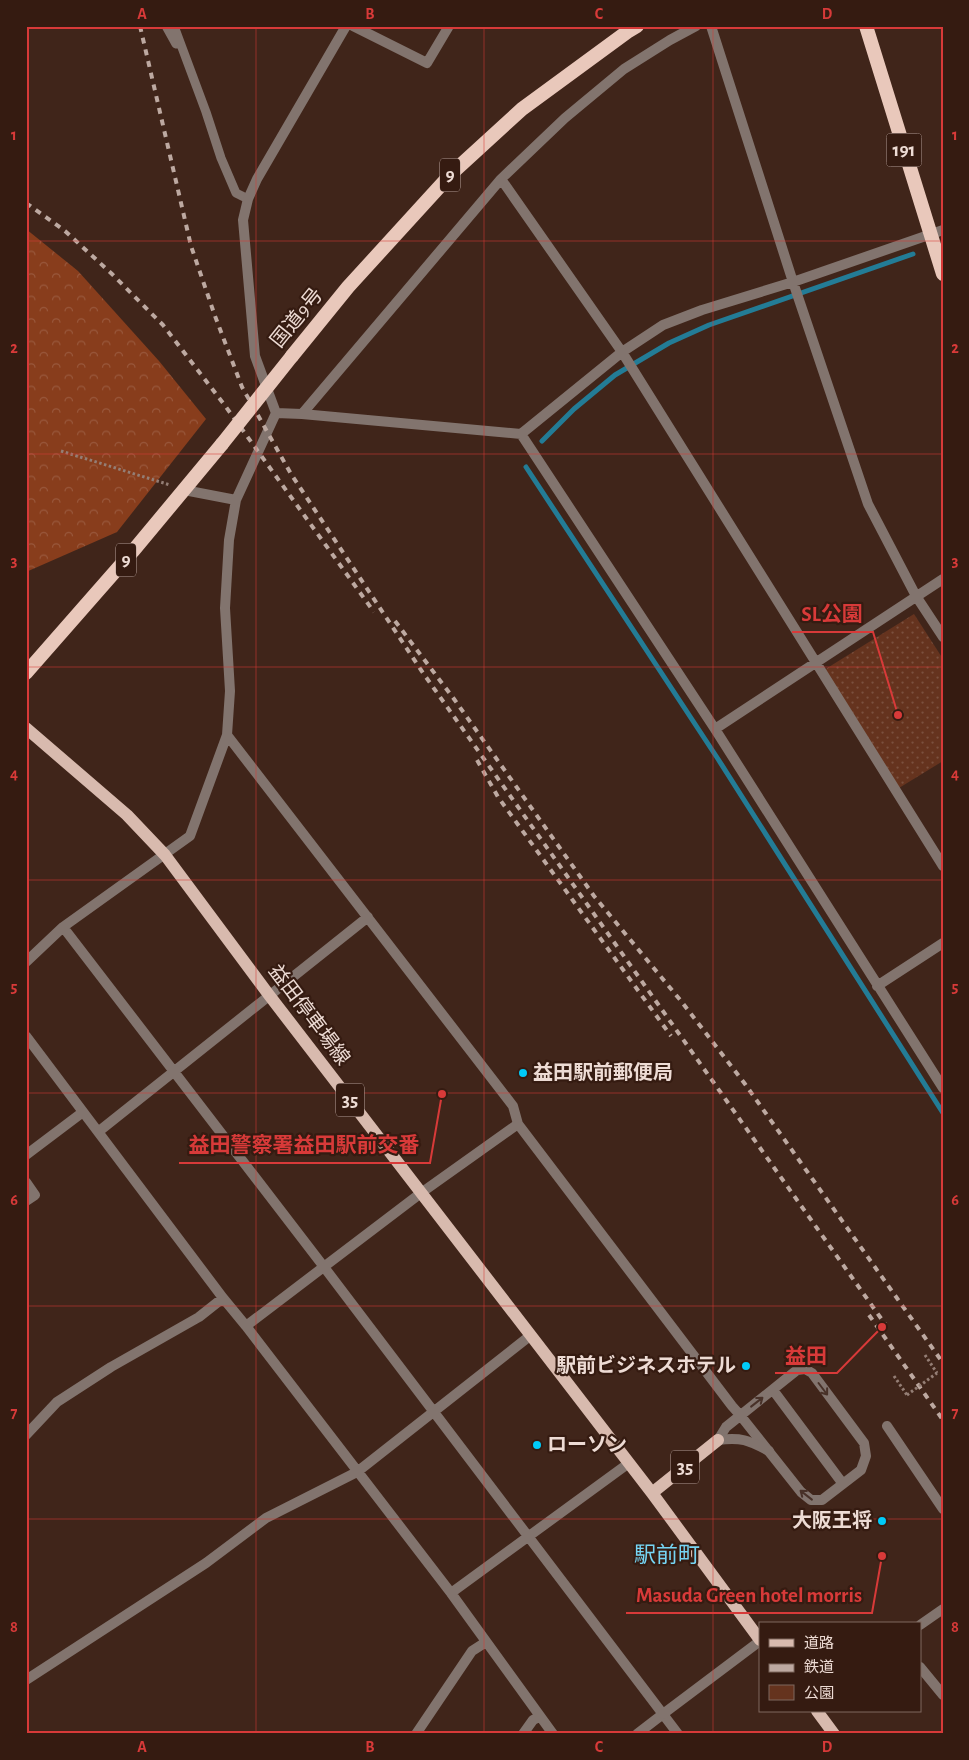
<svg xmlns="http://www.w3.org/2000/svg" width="969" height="1760" font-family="'Alegreya Sans','Noto Sans JP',sans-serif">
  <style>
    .green { fill: url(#green-dots) }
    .forest { fill: url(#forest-crowns) }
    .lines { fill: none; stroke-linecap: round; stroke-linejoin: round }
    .stream { stroke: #237c96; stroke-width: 5 }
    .path { stroke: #947e75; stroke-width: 3; stroke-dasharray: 2.5 2.5; stroke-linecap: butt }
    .service { stroke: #82746e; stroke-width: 9 }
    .minor { stroke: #82746e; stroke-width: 10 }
    .tertiary { stroke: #82746e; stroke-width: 10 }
    .primary { stroke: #d8baae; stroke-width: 12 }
    .trunk { stroke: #e9c8bb; stroke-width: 14 }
    .rail { stroke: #bda9a1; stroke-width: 4; stroke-dasharray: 6 6; stroke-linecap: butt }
    .path-bridge { stroke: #947e75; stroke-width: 3; stroke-dasharray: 2.5 2.5; stroke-linecap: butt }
    .trunk-bridge { stroke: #e9c8bb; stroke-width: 14 }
    .oneway { stroke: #483128 }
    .grid { fill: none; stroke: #d83a39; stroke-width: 1; stroke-opacity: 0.55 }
    .poi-dot { fill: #00cbf9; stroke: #351b11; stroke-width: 2 }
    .labels { text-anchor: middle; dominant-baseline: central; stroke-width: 4.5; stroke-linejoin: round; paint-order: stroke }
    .shield { fill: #351b11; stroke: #b6a19a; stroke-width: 1 }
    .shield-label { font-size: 19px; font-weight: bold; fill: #eddbd4 }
    .street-label { font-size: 20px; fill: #eddbd4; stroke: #351b11 }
    .poi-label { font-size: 20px; font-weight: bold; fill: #eddbd4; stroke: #351b11; text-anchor: start }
    .quarter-label { font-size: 22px; fill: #76d5f4; stroke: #351b11 }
    .leader { fill: none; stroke: #d83a39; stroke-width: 2 }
    .callout-dot { fill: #d83a39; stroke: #351b11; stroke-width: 2 }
    .callout-label { font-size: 21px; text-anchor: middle; font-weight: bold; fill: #d83a39; stroke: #351b11; stroke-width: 4.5; stroke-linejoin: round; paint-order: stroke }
    .neatline { fill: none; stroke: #d83a39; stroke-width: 2 }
    .grid-label { font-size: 16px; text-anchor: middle; font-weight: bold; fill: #d83a39 }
  </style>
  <defs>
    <pattern id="green-dots" width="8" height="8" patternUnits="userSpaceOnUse" patternTransform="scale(1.25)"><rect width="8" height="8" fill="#65331e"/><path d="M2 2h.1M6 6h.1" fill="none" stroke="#7b503e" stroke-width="1.8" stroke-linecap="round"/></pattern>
    <pattern id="forest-crowns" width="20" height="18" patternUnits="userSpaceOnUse" patternTransform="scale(1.25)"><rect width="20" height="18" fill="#883d1c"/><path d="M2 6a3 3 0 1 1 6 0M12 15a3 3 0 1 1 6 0" fill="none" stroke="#99583c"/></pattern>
  </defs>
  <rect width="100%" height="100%" fill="#40251a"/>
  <path class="green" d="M914,614L943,659V761L899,788L824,670Z"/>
  <path class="forest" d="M26,229L78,271L159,361L206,419L117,532L26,572Z"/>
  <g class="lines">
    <path class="stream" d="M542,441L574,409L615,375L669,343L709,325L913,254
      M526,467L718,759L943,1113"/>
    <path class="path" d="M61,451L170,485
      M925,1355L937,1373
      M894,1376L907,1395"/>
    <path class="service" d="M166,26L176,44
      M174,26L206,112L221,158L236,193L248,199"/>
    <path class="minor" d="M353,26L427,63L449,26
      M711,26L793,282L868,504L916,596L943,637
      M501,179L622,352L943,866
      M276,413L255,356L243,220L248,199L257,179L346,26
      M302,414L501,179L565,118L624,69L670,40L696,26
      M521,434L715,729L943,1088
      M184,490L236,500
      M715,729L943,579
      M227,735L513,1106L518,1124L732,1406L740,1415L801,1492L811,1500H822L861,1470L866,1456L864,1443L812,1373L805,1369L797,1370L726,1427L718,1440
      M63,927L324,1267L678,1734
      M26,962L63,927L190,836L227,735L230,691L225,608L229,540L236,500L276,413L302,414L521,434L622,352L663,325L702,310L793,282L943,230
      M877,986L943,943
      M26,1036L223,1298L246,1326L451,1593L553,1734
      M98,1132L368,917
      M26,1155L83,1112
      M26,1182L35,1195L26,1201
      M246,1326L421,1193L518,1124
      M773,1390L843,1484
      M887,1426L943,1509
      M26,1435L57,1402L111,1367L199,1317L223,1298
      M451,1593L629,1463
      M920,1625L943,1609
      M920,1667L943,1695
      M26,1680L206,1563L266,1518L357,1472L531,1335
      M416,1734L472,1651L486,1642
      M523,1734L533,1720L539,1717
      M637,1734L663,1714"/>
    <path class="tertiary" d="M718,1440C741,1437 748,1440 769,1451
      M663,1714L760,1641"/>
    <path class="primary" d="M26,728L127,815L165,855L269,995L652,1493L760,1640
      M652,1493L718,1440
      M817,1711L834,1734"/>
    <path class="trunk" d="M866,26L943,274
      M292,356L348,287L452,173L522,109L627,32L637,26
      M26,673L133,551L222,444"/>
    <path class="rail" d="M140,26L191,246L215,316L242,387L291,474L423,673L885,1324
      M26,203L65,231L112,274L163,325L226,407L374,612
      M395,621L454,699L594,896L681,1001L745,1084L943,1363
      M477,760L498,797L671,1036
      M869,1315L943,1420"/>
    <path class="path-bridge" d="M907,1395L937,1373"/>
    <path class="trunk-bridge" d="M222,444L292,356"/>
  </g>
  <defs><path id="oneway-shaft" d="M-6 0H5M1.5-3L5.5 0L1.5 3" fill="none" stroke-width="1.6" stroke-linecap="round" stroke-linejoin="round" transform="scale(1.25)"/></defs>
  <g class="oneway">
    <use href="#oneway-shaft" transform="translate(823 1389) rotate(53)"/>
    <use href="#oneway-shaft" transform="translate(757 1402) rotate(-38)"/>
    <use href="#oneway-shaft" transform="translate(806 1495) rotate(-142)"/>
  </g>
  <path class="grid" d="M256,26V1734M484,26V1734M713,26V1734M26,241H943M26,454H943M26,667H943M26,880H943M26,1093H943M26,1306H943M26,1519H943"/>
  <g class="poi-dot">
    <circle cx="523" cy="1073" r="5"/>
    <circle cx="746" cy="1366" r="5"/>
    <circle cx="537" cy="1445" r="5"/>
    <circle cx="882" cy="1521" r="5"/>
  </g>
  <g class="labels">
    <g class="shield">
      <rect x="886.5" y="133.5" width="35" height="33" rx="4"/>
      <rect x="440" y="158.5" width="20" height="33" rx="4"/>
      <rect x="116" y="543.5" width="20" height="33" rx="4"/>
      <rect x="336" y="1083.5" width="28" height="33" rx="4"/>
      <rect x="671" y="1450.5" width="28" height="33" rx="4"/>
    </g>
    <g class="shield-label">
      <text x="904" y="150">191</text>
      <text x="450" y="175">9</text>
      <text x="126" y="560">9</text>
      <text x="350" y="1100">35</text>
      <text x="685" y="1467">35</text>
    </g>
    <g class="street-label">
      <text transform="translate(297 318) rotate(-51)">国道9号</text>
      <text transform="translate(309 1015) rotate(53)">益田停車場線</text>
    </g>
    <g class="poi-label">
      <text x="533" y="1073">益田駅前郵便局</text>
      <text x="736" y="1366" text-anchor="end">駅前ビジネスホテル</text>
      <text x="547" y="1445">ローソン</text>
      <text x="872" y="1521" text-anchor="end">大阪王将</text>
    </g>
    <g class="quarter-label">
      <text x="667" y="1555">駅前町</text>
    </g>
  </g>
  <path class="leader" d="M898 715L873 632H792M442 1094L430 1163H179M882 1327L837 1373H775M882 1556L872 1613H626"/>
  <g class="callout-dot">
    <circle cx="898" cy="715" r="5"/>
    <circle cx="442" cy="1094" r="5"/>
    <circle cx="882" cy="1327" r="5"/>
    <circle cx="882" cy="1556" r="5"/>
  </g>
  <g class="callout-label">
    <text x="832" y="621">SL公園</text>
    <text x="304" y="1152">益田警察署益田駅前交番</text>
    <text x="806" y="1363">益田</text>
    <text x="749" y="1602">Masuda Green hotel morris</text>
  </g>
  <rect width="969" height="1760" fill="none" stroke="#351b11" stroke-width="55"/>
  <rect x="759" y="1622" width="162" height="90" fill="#351b11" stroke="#7f685f"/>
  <rect x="769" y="1639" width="25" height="8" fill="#d8baae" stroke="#7f685f"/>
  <text x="804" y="1648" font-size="15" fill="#eddbd4">道路</text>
  <rect x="769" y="1664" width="25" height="8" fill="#bda9a1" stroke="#7f685f"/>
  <text x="804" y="1672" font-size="15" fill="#eddbd4">鉄道</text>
  <rect x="769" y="1685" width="25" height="15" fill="#65331e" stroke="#7f685f"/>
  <text x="804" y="1698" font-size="15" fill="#eddbd4">公園</text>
  <rect x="28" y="28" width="914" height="1704" class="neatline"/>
  <g class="grid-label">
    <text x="142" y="19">A</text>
    <text x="370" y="19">B</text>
    <text x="599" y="19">C</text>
    <text x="827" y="19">D</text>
    <text x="14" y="140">1</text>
    <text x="955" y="140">1</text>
    <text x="14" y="353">2</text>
    <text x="955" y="353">2</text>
    <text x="14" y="566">3</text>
    <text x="955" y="566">3</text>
    <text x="14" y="779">4</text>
    <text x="955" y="779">4</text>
    <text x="14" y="992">5</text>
    <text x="955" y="992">5</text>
    <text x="14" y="1205">6</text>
    <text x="955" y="1205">6</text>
    <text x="14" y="1418">7</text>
    <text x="955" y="1418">7</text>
    <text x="14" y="1632">8</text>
    <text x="955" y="1632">8</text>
    <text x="142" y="1752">A</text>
    <text x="370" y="1752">B</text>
    <text x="599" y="1752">C</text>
    <text x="827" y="1752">D</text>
  </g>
</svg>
